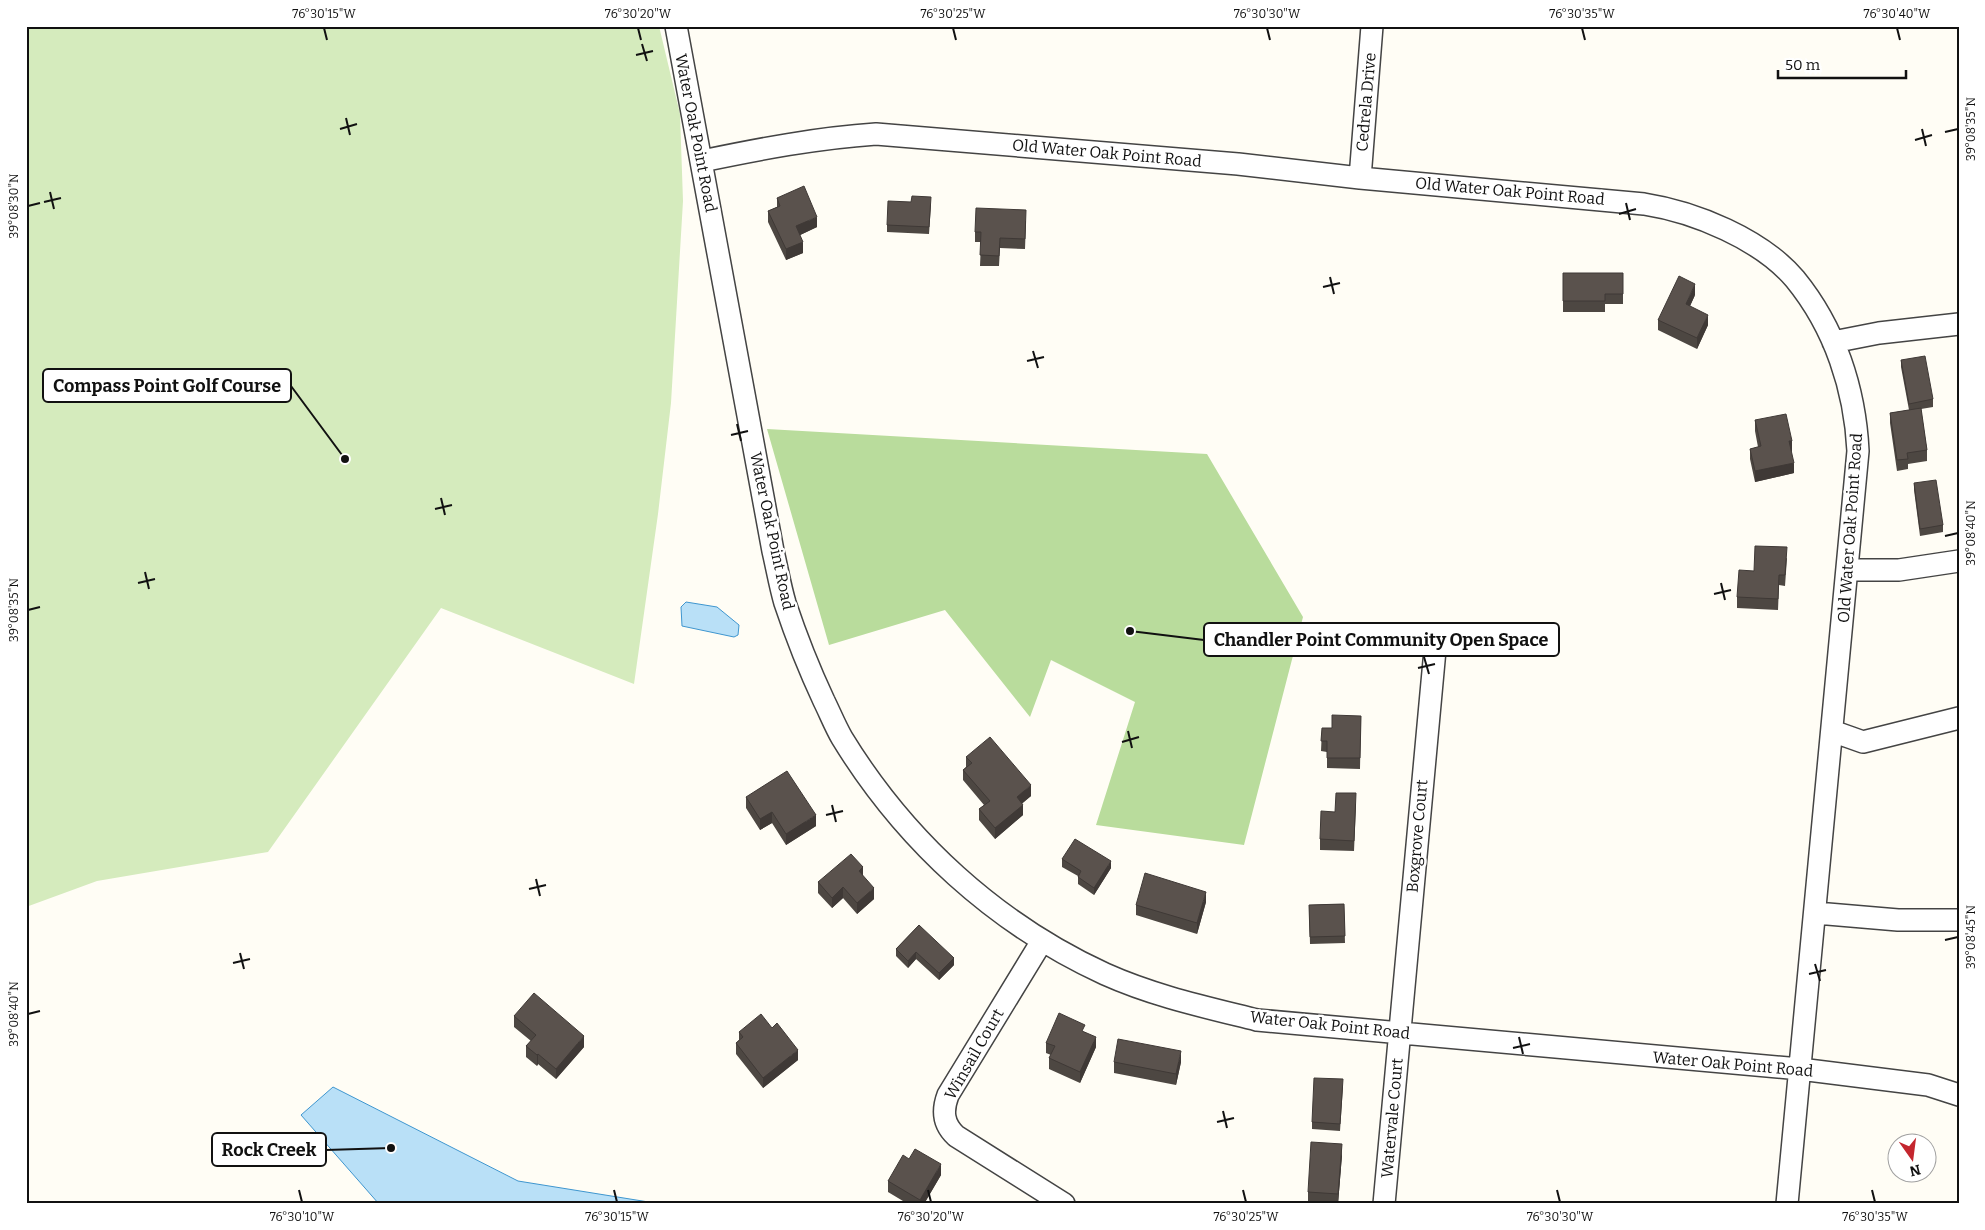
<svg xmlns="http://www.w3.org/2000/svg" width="1985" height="1230" font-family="Bitter,serif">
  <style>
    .green { fill: #d5ebbd }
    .forest { fill: #b9dc9c }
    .water { fill: #b9e0f7; stroke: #3f96cf }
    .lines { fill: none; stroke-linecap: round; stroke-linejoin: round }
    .minor-casing { stroke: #444; stroke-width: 24 }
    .minor { stroke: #fff; stroke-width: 21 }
    .wall { fill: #4d4742 }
    .shaded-wall { fill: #3f3936 }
    .building { fill: #5a524d; stroke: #3f3936 }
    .ticks { fill: none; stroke: #111; stroke-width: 2 }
    .labels { text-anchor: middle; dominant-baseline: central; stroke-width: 5; stroke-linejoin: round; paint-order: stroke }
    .street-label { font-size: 16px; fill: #111; stroke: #fff }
    .leader { fill: none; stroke: #111; stroke-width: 2 }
    .callout-dot { fill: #111; stroke: #fff; stroke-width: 2 }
    .callout { fill: #fff; stroke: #111; stroke-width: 2 }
    .callout-label { font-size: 18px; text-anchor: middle; font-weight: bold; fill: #111 }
    .neatline { fill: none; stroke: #111; stroke-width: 2 }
    .ticks-label { font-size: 12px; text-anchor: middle; fill: #111 }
  </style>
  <rect width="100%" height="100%" fill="#fffdf5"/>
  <path class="green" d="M26,26H659L680,114L683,201L671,403L658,514L634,684L441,608L268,852L97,881L26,907Z"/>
  <path class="forest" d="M767,429L1207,454L1303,617L1244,845L1096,825L1135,702L1051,660L1030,717L945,610L829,645Z"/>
  <path class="water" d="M686,602L717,607L739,625L738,635L734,637L682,626L681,607Z
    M333,1087L518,1181L661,1204H379L301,1115Z"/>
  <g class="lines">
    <g class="minor-casing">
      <path id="minor" d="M676,26L773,551C777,568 780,586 785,603C796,636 809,669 824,701C830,713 835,726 842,738C905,841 996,924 1105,974C1154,996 1205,1007 1257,1020L1800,1069L1928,1085L1959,1095
        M702,161C760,149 817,138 876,134L1238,164L1360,178L1644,204C1695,212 1761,239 1795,279C1835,328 1855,389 1858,451L1787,1204
        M1360,178L1372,26
        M1833,342L1879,333L1959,324
        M1848,570H1899L1959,561
        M1832,731L1863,742L1959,718
        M1816,913L1898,920H1959
        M1042,941L948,1095C942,1111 943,1124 956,1136L1064,1204
        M1384,1204L1436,639"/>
    </g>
    <use href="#minor" class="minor"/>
  </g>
  <path class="wall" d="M777,198L817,227L800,235L803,253L786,260L768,222V211L777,207Z
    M931,204L929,234L887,232V225Z
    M1026,221L1025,249L1000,248L999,266H980L981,242H975V232Z
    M1563,273H1623V304H1605V312H1563Z
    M1695,295L1690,306L1708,325L1697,349L1658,330V320Z
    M1901,360L1933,399V407L1921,409L1927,450V461L1908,464V469L1897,471L1890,423V413L1909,410L1901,367Z
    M1755,420L1792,451L1791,452L1794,473L1755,482L1750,459V449L1758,447L1755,431Z
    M1914,483L1943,525V532L1920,536L1914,490Z
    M1787,558L1785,586L1779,585L1778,610L1737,608V597L1754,571Z
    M1361,716L1360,769L1327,768V752L1321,751L1322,728H1332Z
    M966,757L1031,796L1022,803L1023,815L995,839L979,820V809L984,805L963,780V770L966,767Z
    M746,797L816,826L786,845L772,823L760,830L746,808Z
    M1356,804L1354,851L1320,850V839L1335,812Z
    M1062,859L1111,868L1094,895L1078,884V876L1062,867Z
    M863,876L874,899L857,914L843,898L832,908L818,893V882Z
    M1206,902L1197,934L1136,915V905Z
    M1344,904L1345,943L1310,944L1309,905Z
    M919,925L954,965L939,980L916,959L908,968L896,956V949Z
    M514,1016L584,1047L556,1079L538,1064L537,1066L526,1057V1046L531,1041L514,1027Z
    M739,1032L798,1060L763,1088L736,1054V1043L739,1040Z
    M1085,1032L1096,1047L1080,1083L1049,1069V1058L1051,1055L1046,1053V1043Z
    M1114,1062H1181L1176,1085L1114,1073Z
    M1343,1086L1340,1131L1312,1129V1122Z
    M1342,1155L1338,1204L1308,1203V1192Z
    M909,1159L941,1175L924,1204H908L888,1192V1181Z"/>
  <path class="shaded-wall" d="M817,217V227L796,237V226Z
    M803,242V253L786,260V249Z
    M1695,284V295L1686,315V304Z
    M1708,315V325L1697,349V338Z
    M1789,441H1792V451L1789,452Z
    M1794,463V473L1755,482V471Z
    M1031,785V796L1017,808V797Z
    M1023,805V815L995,839V828Z
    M772,812V823L760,830V819Z
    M816,815V826L786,845V834Z
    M1111,861V868L1094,895V888Z
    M863,867V878L859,871Z
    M843,887V898L832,908V898Z
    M874,888V899L857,914V903Z
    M1206,892V902L1197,934V923Z
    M916,952V959L908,968V961Z
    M954,958V965L939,980V973Z
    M584,1036V1047L556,1079V1069Z
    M1096,1037V1047L1080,1083V1072Z
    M798,1050V1060L763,1088V1078Z
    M1181,1051V1062L1176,1085V1074Z
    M538,1054V1064L537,1066V1055Z
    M1342,1144V1155L1338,1204V1194Z
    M941,1164V1175L924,1204H920V1200Z"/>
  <path class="building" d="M804,186L817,217L796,226L803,242L786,249L768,211L780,206L777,198Z
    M912,196L931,197L929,227L887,225L888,201L911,202Z
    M976,208L1026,210L1025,239L1000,238L999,256L980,255L981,232H975Z
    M1563,273H1623V294H1605V301H1563Z
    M1679,276L1695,284L1686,304L1708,315L1697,338L1658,320Z
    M1925,356L1933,399L1909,404L1901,360Z
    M1921,408L1927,450L1907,453L1908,459L1897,460L1890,413Z
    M1786,414L1792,441H1789L1794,463L1755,471L1750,449L1761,446L1755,420Z
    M1936,480L1943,525L1920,529L1914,483Z
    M1755,546L1787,547L1785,575H1779L1778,599L1737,597L1739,570L1754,571Z
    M1332,715L1361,716L1360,758H1327V741H1321L1322,728H1332Z
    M990,737L1031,785L1017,797L1023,805L995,828L979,809L990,801L963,770L972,763L966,757Z
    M787,771L816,815L786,834L772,812L760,819L746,797Z
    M1336,793H1356L1354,841L1320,839L1321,811L1335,812Z
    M1075,839L1111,861L1094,888L1078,877L1081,871L1062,859Z
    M851,854L863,867L859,871L874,888L857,903L843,887L832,898L818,882Z
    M1145,873L1206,892L1197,923L1136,905Z
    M1344,904L1345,936L1310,937L1309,905Z
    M919,925L954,958L939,973L916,952L908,961L896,949Z
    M534,993L584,1036L556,1069L538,1054L537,1055L526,1046L536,1035L514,1016Z
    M1059,1013L1085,1025L1082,1031L1096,1037L1080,1072L1049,1058L1055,1046L1046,1043Z
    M761,1014L772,1028L777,1023L798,1050L763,1078L736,1043L743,1037L739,1032Z
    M1118,1039L1181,1051L1176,1074L1114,1062Z
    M1314,1078L1343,1079L1340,1124L1312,1122Z
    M1311,1142L1342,1144L1338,1194L1308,1192Z
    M915,1149L941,1164L920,1200L888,1181L903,1155L909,1159Z"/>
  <path class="ticks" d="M324,28L327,40M638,28L641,40M953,28L956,40M1267,28L1270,40M1582,28L1585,40M1897,28L1900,40M642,44L647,61M636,55L653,51M346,118L350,135M340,129L357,124M1922,129L1926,146M1945,132L1958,129M1915,140L1932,135M50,192L54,209M44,202L61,198M1626,203L1630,220M28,206L40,203M1619,214L1636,209M1330,277L1334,294M1323,287L1340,283M1033,351L1038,368M1027,361L1044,357M737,424L741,441M731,435L748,431M441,498L445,515M435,509L452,505M1945,536L1958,533M145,572L149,589M138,583L155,579M1721,583L1725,600M1714,594L1731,590M28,610L40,607M1424,657L1429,674M1418,668L1435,664M1128,731L1132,748M1122,742L1139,737M832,805L836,822M826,815L843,811M536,879L540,896M529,889L546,885M1945,940L1958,937M240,953L244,969M233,963L250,959M1815,964L1820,981M1809,974L1826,970M28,1014L40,1011M1519,1037L1523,1054M1513,1048L1530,1044M1223,1111L1227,1128M1217,1122L1234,1118M299,1190L302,1202M614,1190L617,1202M928,1190L931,1202M1243,1190L1246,1202M1557,1190L1560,1202M1872,1190L1875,1202"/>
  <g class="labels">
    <g class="street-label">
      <text transform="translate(1366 102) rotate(-85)">Cedrela Drive</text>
      <text transform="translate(696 133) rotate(79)">Water Oak Point Road</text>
      <text transform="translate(1107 153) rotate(5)">Old Water Oak Point Road</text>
      <text transform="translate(1510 191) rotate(5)">Old Water Oak Point Road</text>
      <text transform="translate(1850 528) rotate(-86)">Old Water Oak Point Road</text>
      <text transform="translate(772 531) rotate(78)">Water Oak Point Road</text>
      <text transform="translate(1417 836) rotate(-85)">Boxgrove Court</text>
      <text transform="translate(1330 1025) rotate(6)">Water Oak Point Road</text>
      <text transform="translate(974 1054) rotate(-60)">Winsail Court</text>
      <text transform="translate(1733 1064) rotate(5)">Water Oak Point Road</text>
      <text transform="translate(1392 1118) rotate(-85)">Watervale Court</text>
    </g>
  </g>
  <path class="leader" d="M345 459L291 386M1130 631L1204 640M391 1148L326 1150"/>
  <g class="callout-dot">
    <circle cx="345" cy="459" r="5"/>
    <circle cx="1130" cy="631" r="5"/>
    <circle cx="391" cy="1148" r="5"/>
  </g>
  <g class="callout">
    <rect x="43" y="369" width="248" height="33" rx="5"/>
    <rect x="1204" y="623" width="355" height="33" rx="5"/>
    <rect x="212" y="1133" width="114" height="33" rx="5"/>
  </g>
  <g class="callout-label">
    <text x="167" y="392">Compass Point Golf Course</text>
    <text x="1381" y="646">Chandler Point Community Open Space</text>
    <text x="269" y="1156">Rock Creek</text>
  </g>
  <rect width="1985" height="1230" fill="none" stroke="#ffffff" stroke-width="55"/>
  <g transform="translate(1912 1158) rotate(166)"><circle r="24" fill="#ffffff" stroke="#a0a0a0"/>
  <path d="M0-4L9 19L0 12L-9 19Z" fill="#c4262e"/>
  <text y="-8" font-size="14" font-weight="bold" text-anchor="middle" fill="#111111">N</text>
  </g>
  <path d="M1778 70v8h128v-8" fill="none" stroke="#111111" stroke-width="2.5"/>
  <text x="1785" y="70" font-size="15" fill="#111111" stroke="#ffffff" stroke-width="4" paint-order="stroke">50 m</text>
  <rect x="28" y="28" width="1930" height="1174" class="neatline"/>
  <g class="ticks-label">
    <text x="324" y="18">76°30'15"W</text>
    <text x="638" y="18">76°30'20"W</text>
    <text x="953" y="18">76°30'25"W</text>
    <text x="1267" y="18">76°30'30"W</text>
    <text x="1582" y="18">76°30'35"W</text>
    <text x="1897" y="18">76°30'40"W</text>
    <text transform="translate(1971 129) rotate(-90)" y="4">39°08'35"N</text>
    <text transform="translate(14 206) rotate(-90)" y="4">39°08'30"N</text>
    <text transform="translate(1971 533) rotate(-90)" y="4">39°08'40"N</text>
    <text transform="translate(14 610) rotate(-90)" y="4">39°08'35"N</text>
    <text transform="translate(1971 937) rotate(-90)" y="4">39°08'45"N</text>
    <text transform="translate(14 1014) rotate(-90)" y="4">39°08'40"N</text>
    <text x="302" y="1221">76°30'10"W</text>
    <text x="617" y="1221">76°30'15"W</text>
    <text x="931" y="1221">76°30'20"W</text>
    <text x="1246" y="1221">76°30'25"W</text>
    <text x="1560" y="1221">76°30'30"W</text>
    <text x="1875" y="1221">76°30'35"W</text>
  </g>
</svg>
